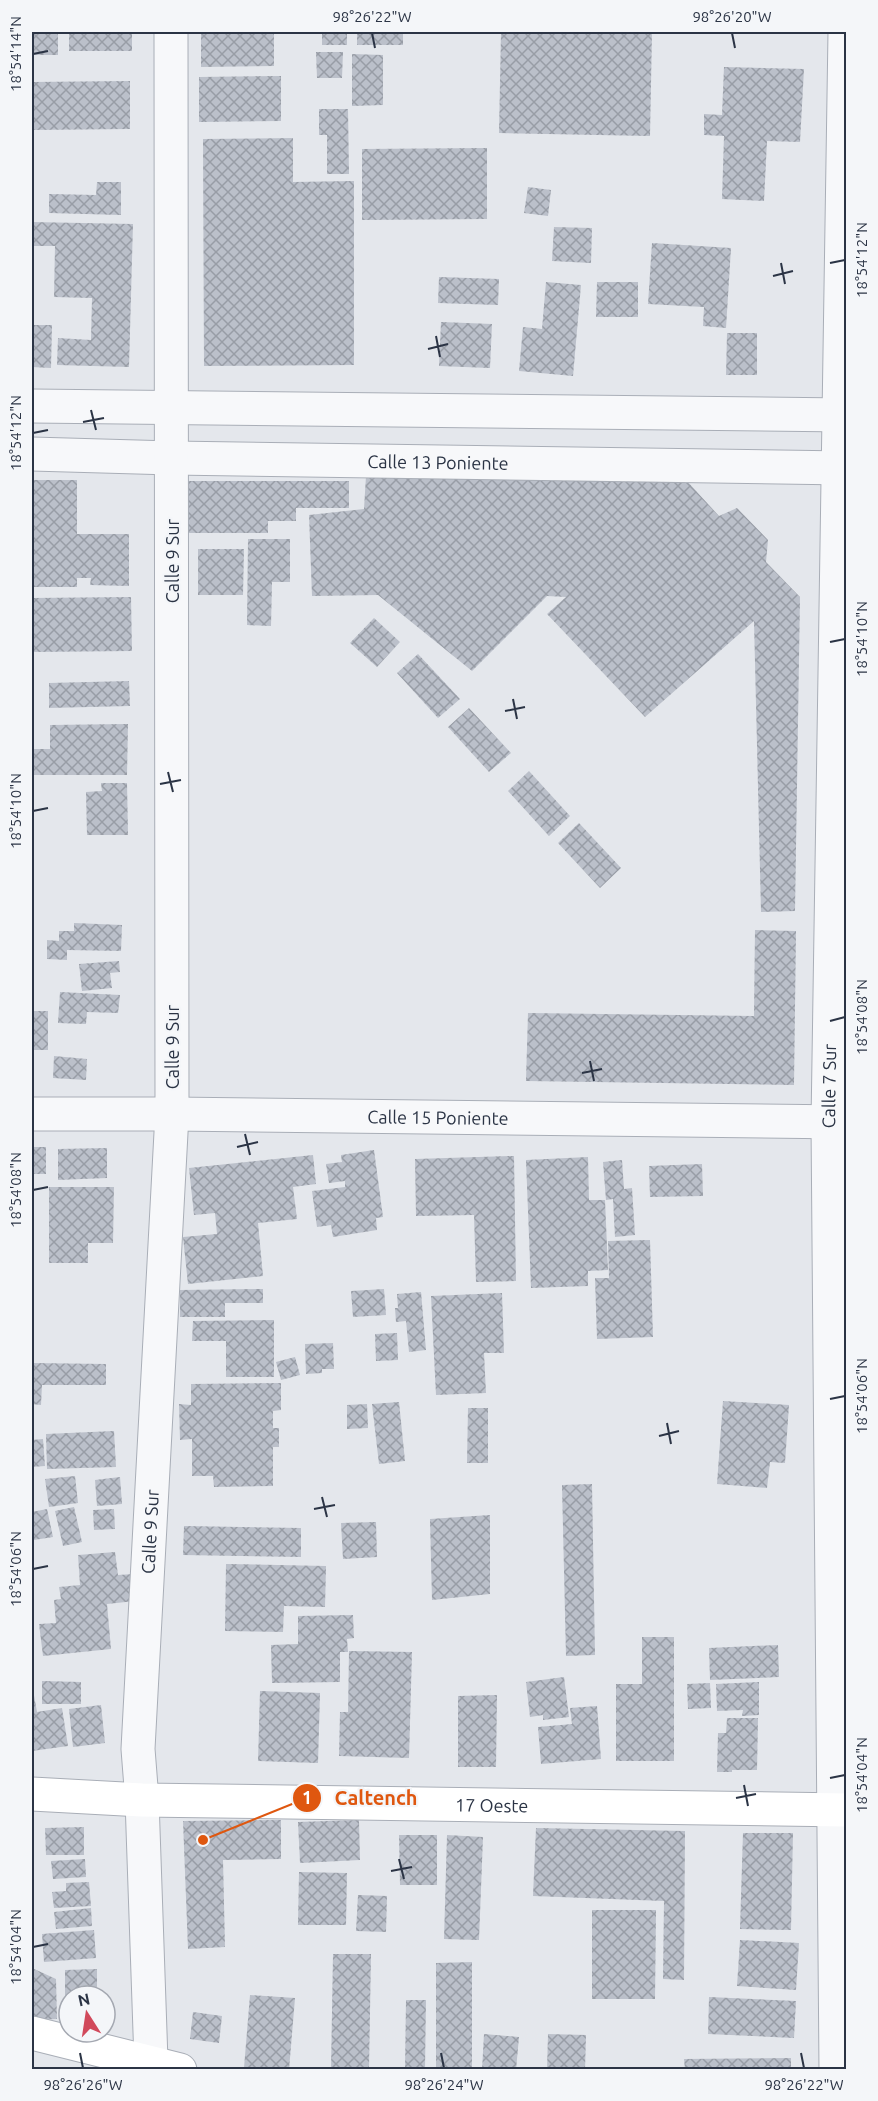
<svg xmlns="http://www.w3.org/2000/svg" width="878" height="2101" font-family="Ubuntu,sans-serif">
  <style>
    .building { fill: url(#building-cross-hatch) }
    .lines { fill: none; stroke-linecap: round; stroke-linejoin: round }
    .street-casing { stroke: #a9aeb7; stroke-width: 35 }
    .secondary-casing { stroke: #a9aeb7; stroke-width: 35 }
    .street { stroke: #f7f8fa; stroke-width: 33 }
    .secondary { stroke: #fff; stroke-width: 33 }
    .ticks { fill: none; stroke: #2b3445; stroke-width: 2 }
    .labels { text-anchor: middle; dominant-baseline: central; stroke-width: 4.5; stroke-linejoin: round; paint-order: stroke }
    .street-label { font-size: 18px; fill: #2b3445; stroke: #f4f6f9 }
    .leader { fill: none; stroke: #df570f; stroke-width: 2 }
    .callout-dot { fill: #df570f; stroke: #f4f6f9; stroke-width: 2 }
    .mark-label { font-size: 18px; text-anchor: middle; font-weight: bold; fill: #fff }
    .callout-label { font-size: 20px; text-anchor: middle; font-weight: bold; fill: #df570f; stroke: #f4f6f9; stroke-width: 4.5; stroke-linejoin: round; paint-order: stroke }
    .neatline { fill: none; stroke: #2b3445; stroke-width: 2 }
    .ticks-label { font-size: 15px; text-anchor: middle; fill: #2b3445 }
  </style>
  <defs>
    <pattern id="building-cross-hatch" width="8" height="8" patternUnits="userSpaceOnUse" patternTransform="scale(1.5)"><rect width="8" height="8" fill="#bbc0ca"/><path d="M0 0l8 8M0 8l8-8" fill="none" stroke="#989da6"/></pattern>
  </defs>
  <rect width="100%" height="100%" fill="#e4e7ec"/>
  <path class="building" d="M32,32H58V55H32Z
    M69,32H132V51H69Z
    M201,32H274V66L201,67Z
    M322,32H347V45H322Z
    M357,32H403V45H357Z
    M501,32H652L650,136L499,133Z
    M316,52H343L342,78H317Z
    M352,54L383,55V105L352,106Z
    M724,67L804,69L800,142L767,141L764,201L722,199L724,136L704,135V114L722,115Z
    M281,76V121L199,122V77Z
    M130,81V129L32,130V82Z
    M319,109H348L349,174H327V135H319Z
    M293,138V182L354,181V365L204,366L203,139Z
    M487,148V219L362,220V149Z
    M97,182H121V215L49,213V194L96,195Z
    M528,187L551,190L548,216L524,213Z
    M32,222L133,224L129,367L57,365L58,338L91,340L92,298L54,297L55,246H32Z
    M554,227L592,228L591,263L552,261Z
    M652,243L731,248L726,328L703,326L704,307L648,304Z
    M439,277L499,279L498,305L438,303Z
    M546,282L581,285L573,376L519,371L523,327L542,329Z
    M597,282H638V317H596Z
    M441,322L492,324L490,368L439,366Z
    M32,325H52L51,368L32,367Z
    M727,333H757V375H726Z
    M366,476L686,480L719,516L737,508L768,540L766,562L800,597L795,911L761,912L754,621L645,717L547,614L566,597L547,596L472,671L378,595L312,596L309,515L364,509Z
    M32,480H77V534H129V586L90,585L91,578H77V587H32Z
    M187,481H349V508H296V521H268V533H187Z
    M248,539H290V582H272L271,626L247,625Z
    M198,549H244L243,595H198Z
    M131,597L132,651L32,652V598Z
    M374,618L400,642L377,667L350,643Z
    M418,654L460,699L438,718L397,673Z
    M129,681L130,706L49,708V683Z
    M469,708L511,753L489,772L448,727Z
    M128,724L127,775H32V749H50V725Z
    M529,771L570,816L549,836L508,791Z
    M101,783H127L128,835H87L86,792L102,791Z
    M579,823L621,868L600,888L558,843Z
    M74,923L122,925L121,951L67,950V960L47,959V940L59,941V931H74Z
    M755,930L796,931L794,1085L526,1081L528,1013L754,1016Z
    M119,961L120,972L110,973L112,988L82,991L79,964Z
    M60,992L120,995L118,1013L87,1012L86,1024L58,1023Z
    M32,1011H48V1050H32Z
    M54,1056L87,1059L86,1080L53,1078Z
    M32,1147H46V1174H32Z
    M107,1148V1178L58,1180V1149Z
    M374,1150L383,1217L376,1218L377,1230L333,1237L331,1225L317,1227L312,1191L345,1187V1181L329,1183L326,1164L342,1162L341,1155Z
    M313,1155L316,1184L293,1187L297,1219L258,1223L263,1276L188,1284L183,1237L217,1234L215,1213L194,1215L189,1168Z
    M514,1156L516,1281L476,1282L474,1215L416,1216L415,1159Z
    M588,1157L589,1200H605L608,1270L588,1271V1286L531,1288L526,1160Z
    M622,1160L624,1189L632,1188L635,1235L615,1237L613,1199L606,1200L603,1162Z
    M702,1164L703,1196L650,1197L649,1166Z
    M49,1187H114L113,1243H88V1263H49Z
    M650,1240L653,1337L597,1339L595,1278H609L608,1241Z
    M263,1289V1303H225V1317H180V1290Z
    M384,1289L386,1315L353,1317L351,1291Z
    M421,1292L426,1350L409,1352L406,1321L396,1322L395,1308H398L397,1294Z
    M502,1293L504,1353H484L486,1393L436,1395L431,1296Z
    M274,1320V1377H226V1341H192L193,1321Z
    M397,1333L398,1360L376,1361L375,1334Z
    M333,1343L334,1369H322V1373L306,1374L305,1344Z
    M295,1357L300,1375L281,1380L276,1362Z
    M32,1363L106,1364V1385H42L41,1405L32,1404Z
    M281,1383V1410L273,1411V1428H279V1447H273V1486L214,1487L213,1476H192V1439L180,1440L179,1404L191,1405V1384Z
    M723,1401L789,1405L785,1463L770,1462L767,1488L717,1484Z
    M399,1402L405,1461L379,1464L372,1404Z
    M367,1404L368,1428L347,1429V1405Z
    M468,1408H488V1463H467Z
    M114,1431L116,1467L47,1469L46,1434Z
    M43,1439L45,1466L32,1467V1440Z
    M75,1476L78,1503L49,1507L45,1479Z
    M120,1477L122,1504L97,1506L95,1480Z
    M592,1484L595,1655L566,1656L562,1485Z
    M74,1507L82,1542L63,1546L55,1511Z
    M47,1509L53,1537L34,1540L32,1512Z
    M114,1509L115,1529L94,1530L93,1510Z
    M490,1515V1594L432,1600L430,1519Z
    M376,1522L377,1557L343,1559L341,1523Z
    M184,1526L301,1528V1557L183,1555Z
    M115,1552L118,1575L133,1574L135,1601L107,1604L111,1649L43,1656L39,1624L56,1623L54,1600L61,1599L59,1587L80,1585L78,1555Z
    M226,1564L326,1566L325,1607L284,1606L283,1632L225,1631Z
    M353,1615L354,1638L347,1639L348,1652H340V1682L272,1683L271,1645L298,1644V1616Z
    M642,1637H674V1761H616V1684H642Z
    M778,1645L779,1677L710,1680L709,1648Z
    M349,1651L412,1652L409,1758L339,1756L340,1712H348Z
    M564,1677L569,1717L543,1720V1715L530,1717L526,1682Z
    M42,1681L81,1682V1704H42Z
    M759,1682V1715L742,1716L743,1710L717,1711L716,1684Z
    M710,1683L711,1708L688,1709L687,1684Z
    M32,1684L37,1712L62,1708L68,1746L32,1751Z
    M260,1691L320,1693L318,1763L258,1761Z
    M497,1695L496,1767H458V1696Z
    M101,1705L105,1743L73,1747L69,1709Z
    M597,1706L601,1759L541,1764L538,1727L572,1724L570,1708Z
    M727,1718H758L757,1770H732V1772H717L718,1733H726Z
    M281,1820V1859L223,1860L225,1947L188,1949L183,1821Z
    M359,1820L360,1860L300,1863L298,1822Z
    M84,1827V1855H46L45,1828Z
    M536,1828L685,1831L684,1980L663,1979L664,1901L533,1896Z
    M743,1833H793L791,1930L740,1929Z
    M399,1835H437V1885H400Z
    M447,1835L483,1837L479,1940L444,1939Z
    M85,1859L86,1877L53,1879L51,1861Z
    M299,1872L347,1873L346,1925H298Z
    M89,1882L91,1906L54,1908L52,1892L66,1891V1883Z
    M358,1895L387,1896L386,1932L356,1931Z
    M91,1908L92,1926L56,1929L54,1912Z
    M592,1910H656L655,1999H592Z
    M94,1930L96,1958L44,1962L42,1934Z
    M740,1940L799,1943L796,1990L737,1986Z
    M333,1954H371L369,2070H331Z
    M472,1962V2070H436V1963Z
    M32,1968L56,1979L57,2019L32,2020Z
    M97,1969V1996H65V1970Z
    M250,1995L295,1998L289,2070L244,2068Z
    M709,1997L796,2001L794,2038L708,2034Z
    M406,2000H426L425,2070H405Z
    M193,2012L222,2016L219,2043L190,2039Z
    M484,2034L519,2037L516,2070H482Z
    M548,2034L586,2035L585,2070H547Z
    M791,2058V2070H685L684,2059Z"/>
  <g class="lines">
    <g class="street-casing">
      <g id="street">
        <path d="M32,406L846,415"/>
        <path id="s1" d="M32,454L172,458L846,468"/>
        <path id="s2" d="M32,1114H172L846,1122"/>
        <path id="s3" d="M151,2061L142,1800L138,1749L172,1114L171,32"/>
        <path id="s4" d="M836,2070L828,1123L845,32"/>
      </g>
    </g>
    <g class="secondary-casing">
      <g id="secondary">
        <path id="s5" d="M32,1794L142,1800L846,1810"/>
        <path d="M32,2033L180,2070"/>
      </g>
    </g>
    <use href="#street" class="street"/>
    <use href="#secondary" class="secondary"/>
  </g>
  <path class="ticks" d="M372,33L375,48M732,33L735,48M33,54L48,51M781,263L785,284M830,263L845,260M773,276L793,271M436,336L440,357M428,349L448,344M91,410L96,430M83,422L104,418M33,433L48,430M830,642L845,639M513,699L517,719M505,711L525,707M168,772L173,792M160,784L181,780M33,811L48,808M830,1021L845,1017M590,1061L594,1081M582,1073L602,1069M245,1134L250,1155M237,1147L258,1142M33,1190L48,1187M830,1399L845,1396M667,1423L671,1444M659,1436L679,1431M322,1497L327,1517M314,1509L335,1505M33,1569L48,1566M830,1778L845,1775M744,1785L748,1806M736,1798L756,1794M399,1859L404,1879M391,1871L412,1867M33,1947L48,1944M80,2053L83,2068M441,2053L444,2068M801,2053L804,2068"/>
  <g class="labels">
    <g class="street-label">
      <text stroke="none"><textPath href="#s1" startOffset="406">Calle 13 Poniente</textPath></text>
      <text transform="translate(172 561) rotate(-90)">Calle 9 Sur</text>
      <text transform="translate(172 1047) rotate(-90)">Calle 9 Sur</text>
      <text stroke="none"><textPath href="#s4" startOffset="984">Calle 7 Sur</textPath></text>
      <text stroke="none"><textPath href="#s2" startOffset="406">Calle 15 Poniente</textPath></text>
      <text stroke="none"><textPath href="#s3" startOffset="530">Calle 9 Sur</textPath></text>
      <text stroke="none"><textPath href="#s5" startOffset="460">17 Oeste</textPath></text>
    </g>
  </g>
  <path class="leader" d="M203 1840L307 1798"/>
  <g class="callout-dot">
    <circle cx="203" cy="1840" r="6"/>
    <circle cx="307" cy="1798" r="15"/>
  </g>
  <g class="mark-label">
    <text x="307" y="1804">1</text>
  </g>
  <g class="callout-label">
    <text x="376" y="1805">Caltench</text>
  </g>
  <rect width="878" height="2101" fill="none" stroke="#f4f6f9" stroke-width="66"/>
  <g transform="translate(87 2014) rotate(348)"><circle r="28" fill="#f4f6f9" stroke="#a4a8b1" stroke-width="1.5"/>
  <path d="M0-4.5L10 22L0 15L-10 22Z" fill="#d1495b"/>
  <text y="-9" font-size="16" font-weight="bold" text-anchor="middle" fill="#2b3445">N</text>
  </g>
  <rect x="33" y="33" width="812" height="2035" class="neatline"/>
  <g class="ticks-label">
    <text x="372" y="22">98°26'22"W</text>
    <text x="732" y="22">98°26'20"W</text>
    <text transform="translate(16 54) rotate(-90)" y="5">18°54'14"N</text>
    <text transform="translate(862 260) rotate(-90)" y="5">18°54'12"N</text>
    <text transform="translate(16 433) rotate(-90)" y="5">18°54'12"N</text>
    <text transform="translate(862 639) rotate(-90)" y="5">18°54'10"N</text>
    <text transform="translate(16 811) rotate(-90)" y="5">18°54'10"N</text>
    <text transform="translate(862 1017) rotate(-90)" y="5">18°54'08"N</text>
    <text transform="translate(16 1190) rotate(-90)" y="5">18°54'08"N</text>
    <text transform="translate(862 1396) rotate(-90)" y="5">18°54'06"N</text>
    <text transform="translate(16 1569) rotate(-90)" y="5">18°54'06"N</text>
    <text transform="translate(862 1775) rotate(-90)" y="5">18°54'04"N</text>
    <text transform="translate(16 1947) rotate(-90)" y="5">18°54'04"N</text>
    <text x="83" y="2090">98°26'26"W</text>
    <text x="444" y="2090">98°26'24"W</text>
    <text x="804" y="2090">98°26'22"W</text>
  </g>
</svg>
